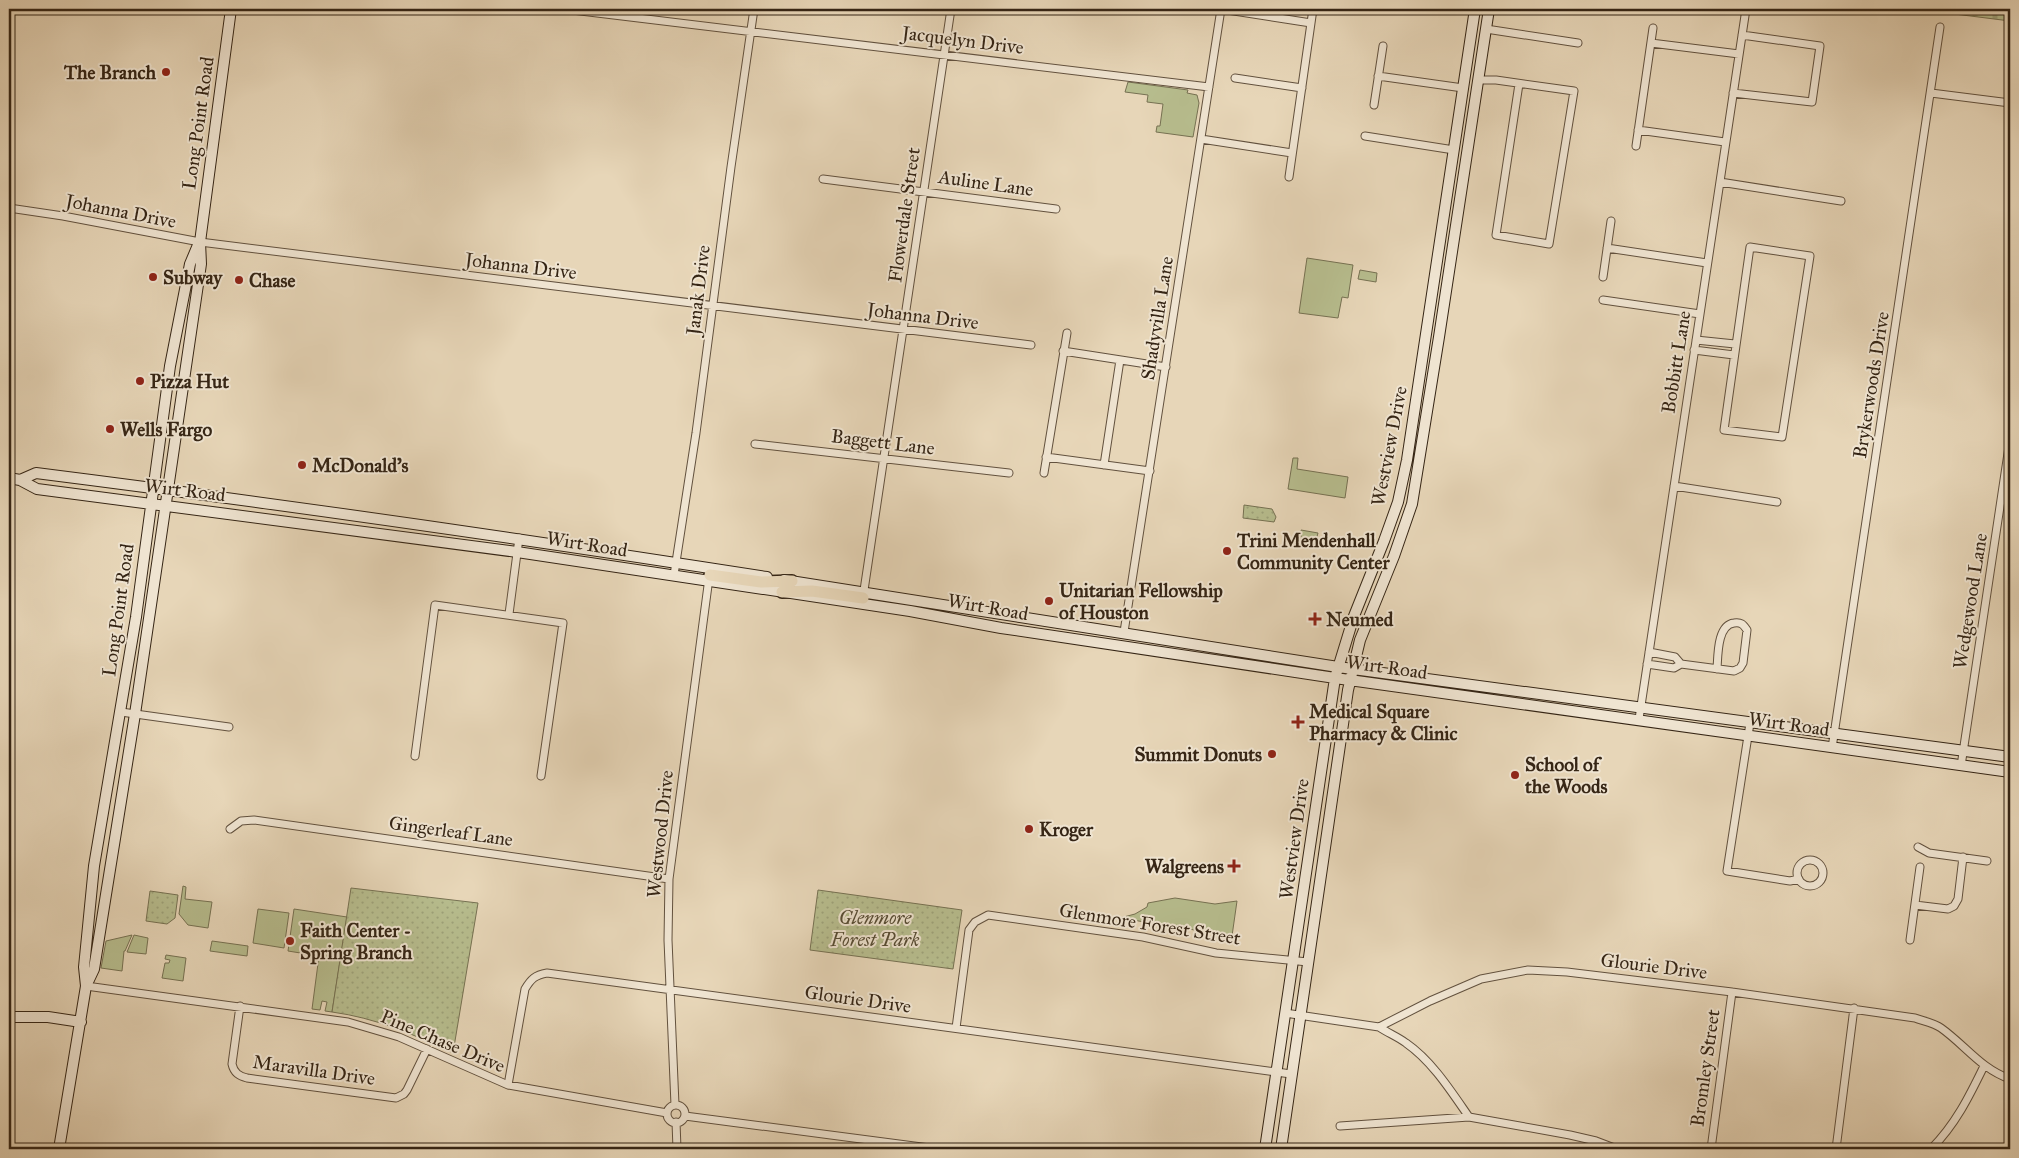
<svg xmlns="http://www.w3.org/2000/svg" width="2019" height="1158" font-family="'IM FELL Great Primer',serif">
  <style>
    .green { fill: #b7bd8e; stroke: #767152 }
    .cemetery { fill: url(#cemetery-stones); stroke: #767152 }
    .park { fill: url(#park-dots); stroke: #767152 }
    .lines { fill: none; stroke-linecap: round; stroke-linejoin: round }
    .street-casing { stroke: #62513e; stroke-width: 9 }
    .secondary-casing { stroke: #352515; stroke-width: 12 }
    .primary-casing { stroke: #352515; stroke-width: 14 }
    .street { stroke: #efe4d1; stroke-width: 7 }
    .secondary { stroke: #efe4d1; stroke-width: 10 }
    .primary { stroke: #e7d6b8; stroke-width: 11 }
    .poi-dot { fill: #8f2418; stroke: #efe4d1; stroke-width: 2 }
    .labels { text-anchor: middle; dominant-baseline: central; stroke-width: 4; stroke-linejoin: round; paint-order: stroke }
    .street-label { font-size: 19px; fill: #352515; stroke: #efe4d1 }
    .poi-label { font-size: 19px; font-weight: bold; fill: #352515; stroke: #efe4d1; text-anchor: start }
    .park-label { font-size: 19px; font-style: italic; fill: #564b33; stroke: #efe4d1 }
  </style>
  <defs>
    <pattern id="cemetery-stones" width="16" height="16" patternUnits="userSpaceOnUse" patternTransform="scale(1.25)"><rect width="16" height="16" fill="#b7bd8e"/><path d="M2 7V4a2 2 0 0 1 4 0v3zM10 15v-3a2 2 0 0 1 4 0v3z" fill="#9ea27a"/></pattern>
    <pattern id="park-dots" width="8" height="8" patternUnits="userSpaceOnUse" patternTransform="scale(1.25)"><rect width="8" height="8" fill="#b7bd8e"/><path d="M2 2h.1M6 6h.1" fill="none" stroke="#9ea27a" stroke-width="1.8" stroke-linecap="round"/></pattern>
  </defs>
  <rect width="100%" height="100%" fill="#e7d6b8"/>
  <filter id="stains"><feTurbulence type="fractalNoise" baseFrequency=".004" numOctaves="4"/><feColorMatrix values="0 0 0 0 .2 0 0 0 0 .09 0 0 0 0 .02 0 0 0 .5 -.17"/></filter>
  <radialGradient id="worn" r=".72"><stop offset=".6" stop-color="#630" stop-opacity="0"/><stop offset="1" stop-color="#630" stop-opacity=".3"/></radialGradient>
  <path class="green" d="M1128,82L1188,90L1187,93L1197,95L1199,103L1193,137L1156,132L1157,126H1160L1163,104L1147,102L1148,95L1125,92Z
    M1307,258L1353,265L1348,298L1342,297L1338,318L1299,313Z
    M1360,270L1377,273L1376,282L1358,279Z
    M1293,458H1298L1297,469L1348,477L1345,498L1288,489Z
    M1301,530L1318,533L1315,544L1308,547L1301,544Z
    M183,886L186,887L185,899L212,902L208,928L188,925L179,914Z
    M1175,898L1215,904L1237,901L1232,936L1120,918L1135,914L1147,907L1148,903Z
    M258,909L289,913L284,948L253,943Z
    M294,909L347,917L332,1012L325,1011L327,1002L322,1001L320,1010L312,1009L319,956L288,951Z
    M132,935L125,951H124L122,971L101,968L106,941Z
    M134,935L148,938L146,954L127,952Z
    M212,941L248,946L247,956L210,951Z
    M166,955L186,958L183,981L162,978L165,963H169L170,960L165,959Z"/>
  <path class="cemetery" d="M1915,9H2010V21Z"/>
  <path class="park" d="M1244,505L1272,509L1276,517L1274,522L1243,518Z
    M351,888L478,903L453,1053C413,1034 376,1018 332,1012Z
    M818,890L962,910L953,969L810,950Z
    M150,891L178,895L175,918L167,924L146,921Z"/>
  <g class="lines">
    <g class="street-casing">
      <path id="street" d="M564,9L1209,87
        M1221,9L1311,23
        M1486,29L1578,43
        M1651,43L1739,54
        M1378,76L1463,88
        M1235,78L1302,88
        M1478,80H1496L1574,91L1549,244L1496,235L1519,84
        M1733,93L1812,102L1820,46L1742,35
        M1931,93L2010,103
        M1374,105L1383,46
        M1638,130L1725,142
        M1365,136L1454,150
        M1201,139L1292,153
        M1636,146L1653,28
        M1289,177L1313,9
        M823,179L1056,209
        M1720,182L1841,201
        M9,208L63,216L200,242L1031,345
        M1750,247L1810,256L1782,437L1724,430Z
        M1607,248L1707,263
        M1603,277L1611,221
        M1603,300L1700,314
        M1696,340L1735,344
        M1694,350L1734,355
        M1063,351L1166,367
        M755,444L1009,473
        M1046,457L1150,471
        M1104,465L1120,360
        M1044,473L1067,333
        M1674,486L1777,502
        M674,575L696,433L731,167L754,9
        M863,597L951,9
        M509,614L519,538
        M1124,632L1221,9
        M1649,652L1675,657L1681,664L1734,671L1740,668L1743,663L1747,630C1743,624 1741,622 1734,623C1717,625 1718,656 1717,669
        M1647,664L1674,668L1681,664
        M121,712L229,727
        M1639,719L1746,9
        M1750,723L1727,871L1790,881L1799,879
        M1832,748L1940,27
        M415,756L435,605L563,623L541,776
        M1961,766L2010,440
        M230,829L241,821L254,820L669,879
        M1918,847L1929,853L1987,861
        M1797 873a13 13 0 1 1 26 0a13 13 0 1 1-26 0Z
        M1915,905L1948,909L1954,906L1958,899L1963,857
        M1910,940L1920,867
        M86,986L348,1022L399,1037L508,1085L667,1113
        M240,1006L232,1064C234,1073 239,1076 247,1078L396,1098L404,1094L407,1090L427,1049
        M1285,1013L1379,1027L1430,1001L1481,979L1528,970L1567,972L1732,992L1915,1018C1923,1021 1934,1023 1941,1028C1965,1045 1981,1069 2010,1079
        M1379,1027C1388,1033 1398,1037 1406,1043C1432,1061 1451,1091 1469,1117
        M956,1028L969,930L975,922L988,915L1143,937L1216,953L1308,962
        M508,1085L525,989C531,979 535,975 547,973L1291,1074
        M675,1105L668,940L669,879L709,578
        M667 1114a9 9 0 1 1 18 0a9 9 0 1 1-18 0Z
        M685,1116L937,1149
        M676,1122L677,1149
        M1340,1126L1469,1117L1570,1135L1596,1141L1617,1149
        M1711,1149L1732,992
        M1836,1149L1854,1008
        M1931,1149C1955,1125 1969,1097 1984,1066"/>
    </g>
    <g class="secondary-casing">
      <path id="secondary" d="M9,478L20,480L37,489L517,552L910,611L1001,628L1335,678L2010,772
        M20,480L36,473C281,504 524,539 767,577
        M784,580L1338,667L2010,757
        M86,986L94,969L99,938L135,714L201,264L200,242L231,9
        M9,1017H48L81,1022
        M59,1149L86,986L84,967L94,866L136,617L170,366L190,264L198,245
        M1265,1149L1335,678L1354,616L1384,541L1398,502L1407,460L1475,9
        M1281,1149L1348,690L1360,640L1394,556L1412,504L1439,337L1489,9"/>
    </g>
    <g class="primary-casing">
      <path id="primary" d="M710,575L761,582L792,581
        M782,592L812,591L863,598"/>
    </g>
    <use href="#street" class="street"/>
    <use href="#secondary" class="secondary"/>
    <use href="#primary" class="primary"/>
  </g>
  <g class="poi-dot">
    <circle cx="166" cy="72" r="5"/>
    <circle cx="153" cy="277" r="5"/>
    <circle cx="239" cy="280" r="5"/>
    <circle cx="140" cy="381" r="5"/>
    <circle cx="110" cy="429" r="5"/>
    <circle cx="302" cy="465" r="5"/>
    <circle cx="1227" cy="551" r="5"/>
    <circle cx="1049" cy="601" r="5"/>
    <path d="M1312.5 611.5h5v5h5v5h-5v5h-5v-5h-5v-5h5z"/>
    <path d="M1295.5 714.5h5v5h5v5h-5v5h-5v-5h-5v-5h5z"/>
    <circle cx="1272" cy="754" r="5"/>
    <circle cx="1515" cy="775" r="5"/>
    <circle cx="1029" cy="829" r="5"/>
    <path d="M1231.5 858.5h5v5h5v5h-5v5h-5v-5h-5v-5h5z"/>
    <circle cx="290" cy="941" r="5"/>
  </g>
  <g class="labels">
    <g class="street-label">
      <text transform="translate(963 40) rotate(7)">Jacquelyn Drive</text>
      <text transform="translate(198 123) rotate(-82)">Long Point Road</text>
      <text transform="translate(986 183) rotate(8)">Auline Lane</text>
      <text transform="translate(121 211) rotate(11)">Johanna Drive</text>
      <text transform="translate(904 215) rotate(-82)">Flowerdale Street</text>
      <text transform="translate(521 266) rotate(7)">Johanna Drive</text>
      <text transform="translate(698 290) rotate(-83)">Janak Drive</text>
      <text transform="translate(923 316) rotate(7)">Johanna Drive</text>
      <text transform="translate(1157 318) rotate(-81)">Shadyvilla Lane</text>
      <text transform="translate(1676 362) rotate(-81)">Bobbitt Lane</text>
      <text transform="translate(1871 385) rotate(-81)">Brykerwoods Drive</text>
      <text transform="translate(883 442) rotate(7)">Baggett Lane</text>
      <text transform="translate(1389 446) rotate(-79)">Westview Drive</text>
      <text transform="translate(185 490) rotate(7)">Wirt Road</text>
      <text transform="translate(587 544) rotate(9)">Wirt Road</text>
      <text transform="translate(1970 601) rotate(-81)">Wedgewood Lane</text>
      <text transform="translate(988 607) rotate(10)">Wirt Road</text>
      <text transform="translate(118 610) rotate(-82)">Long Point Road</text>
      <text transform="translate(1387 667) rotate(8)">Wirt Road</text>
      <text transform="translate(1789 724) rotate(8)">Wirt Road</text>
      <text transform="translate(451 831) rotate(8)">Gingerleaf Lane</text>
      <text transform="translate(660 834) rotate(-84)">Westwood Drive</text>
      <text transform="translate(1294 839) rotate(-82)">Westview Drive</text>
      <text transform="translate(1150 924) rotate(9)">Glenmore Forest Street</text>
      <text transform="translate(1654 966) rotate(7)">Glourie Drive</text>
      <text transform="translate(858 999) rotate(8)">Glourie Drive</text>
      <text transform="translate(443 1041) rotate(23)">Pine Chase Drive</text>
      <text transform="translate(1705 1068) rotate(-82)">Bromley Street</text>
      <text transform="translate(314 1070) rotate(8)">Maravilla Drive</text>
    </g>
    <g class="poi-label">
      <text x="156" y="72" text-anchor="end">The Branch</text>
      <text x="163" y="277">Subway</text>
      <text x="249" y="280">Chase</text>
      <text x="150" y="381">Pizza Hut</text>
      <text x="120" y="429">Wells Fargo</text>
      <text x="312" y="465">McDonald's</text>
      <text x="1237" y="540">Trini Mendenhall<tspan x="1237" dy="22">Community Center</tspan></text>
      <text x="1059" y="590">Unitarian Fellowship<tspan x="1059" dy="22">of Houston</tspan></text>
      <text x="1326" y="619">Neumed</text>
      <text x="1309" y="711">Medical Square<tspan x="1309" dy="22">Pharmacy &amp; Clinic</tspan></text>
      <text x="1262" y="754" text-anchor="end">Summit Donuts</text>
      <text x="1525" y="764">School of<tspan x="1525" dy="22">the Woods</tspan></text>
      <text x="1039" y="829">Kroger</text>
      <text x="1224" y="866" text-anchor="end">Walgreens</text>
      <text x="300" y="930">Faith Center -<tspan x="300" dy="22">Spring Branch</tspan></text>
    </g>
    <g class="park-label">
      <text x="875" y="917">Glenmore<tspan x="875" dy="22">Forest Park</tspan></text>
    </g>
  </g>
  <rect width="2019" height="1158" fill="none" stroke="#e7d6b8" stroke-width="30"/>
  <rect x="10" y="10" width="1999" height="1138" fill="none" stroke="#352515" stroke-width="2.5"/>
  <rect x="15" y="15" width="1989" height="1128" fill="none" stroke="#352515"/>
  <rect width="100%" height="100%" filter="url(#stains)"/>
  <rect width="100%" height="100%" fill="url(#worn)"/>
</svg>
